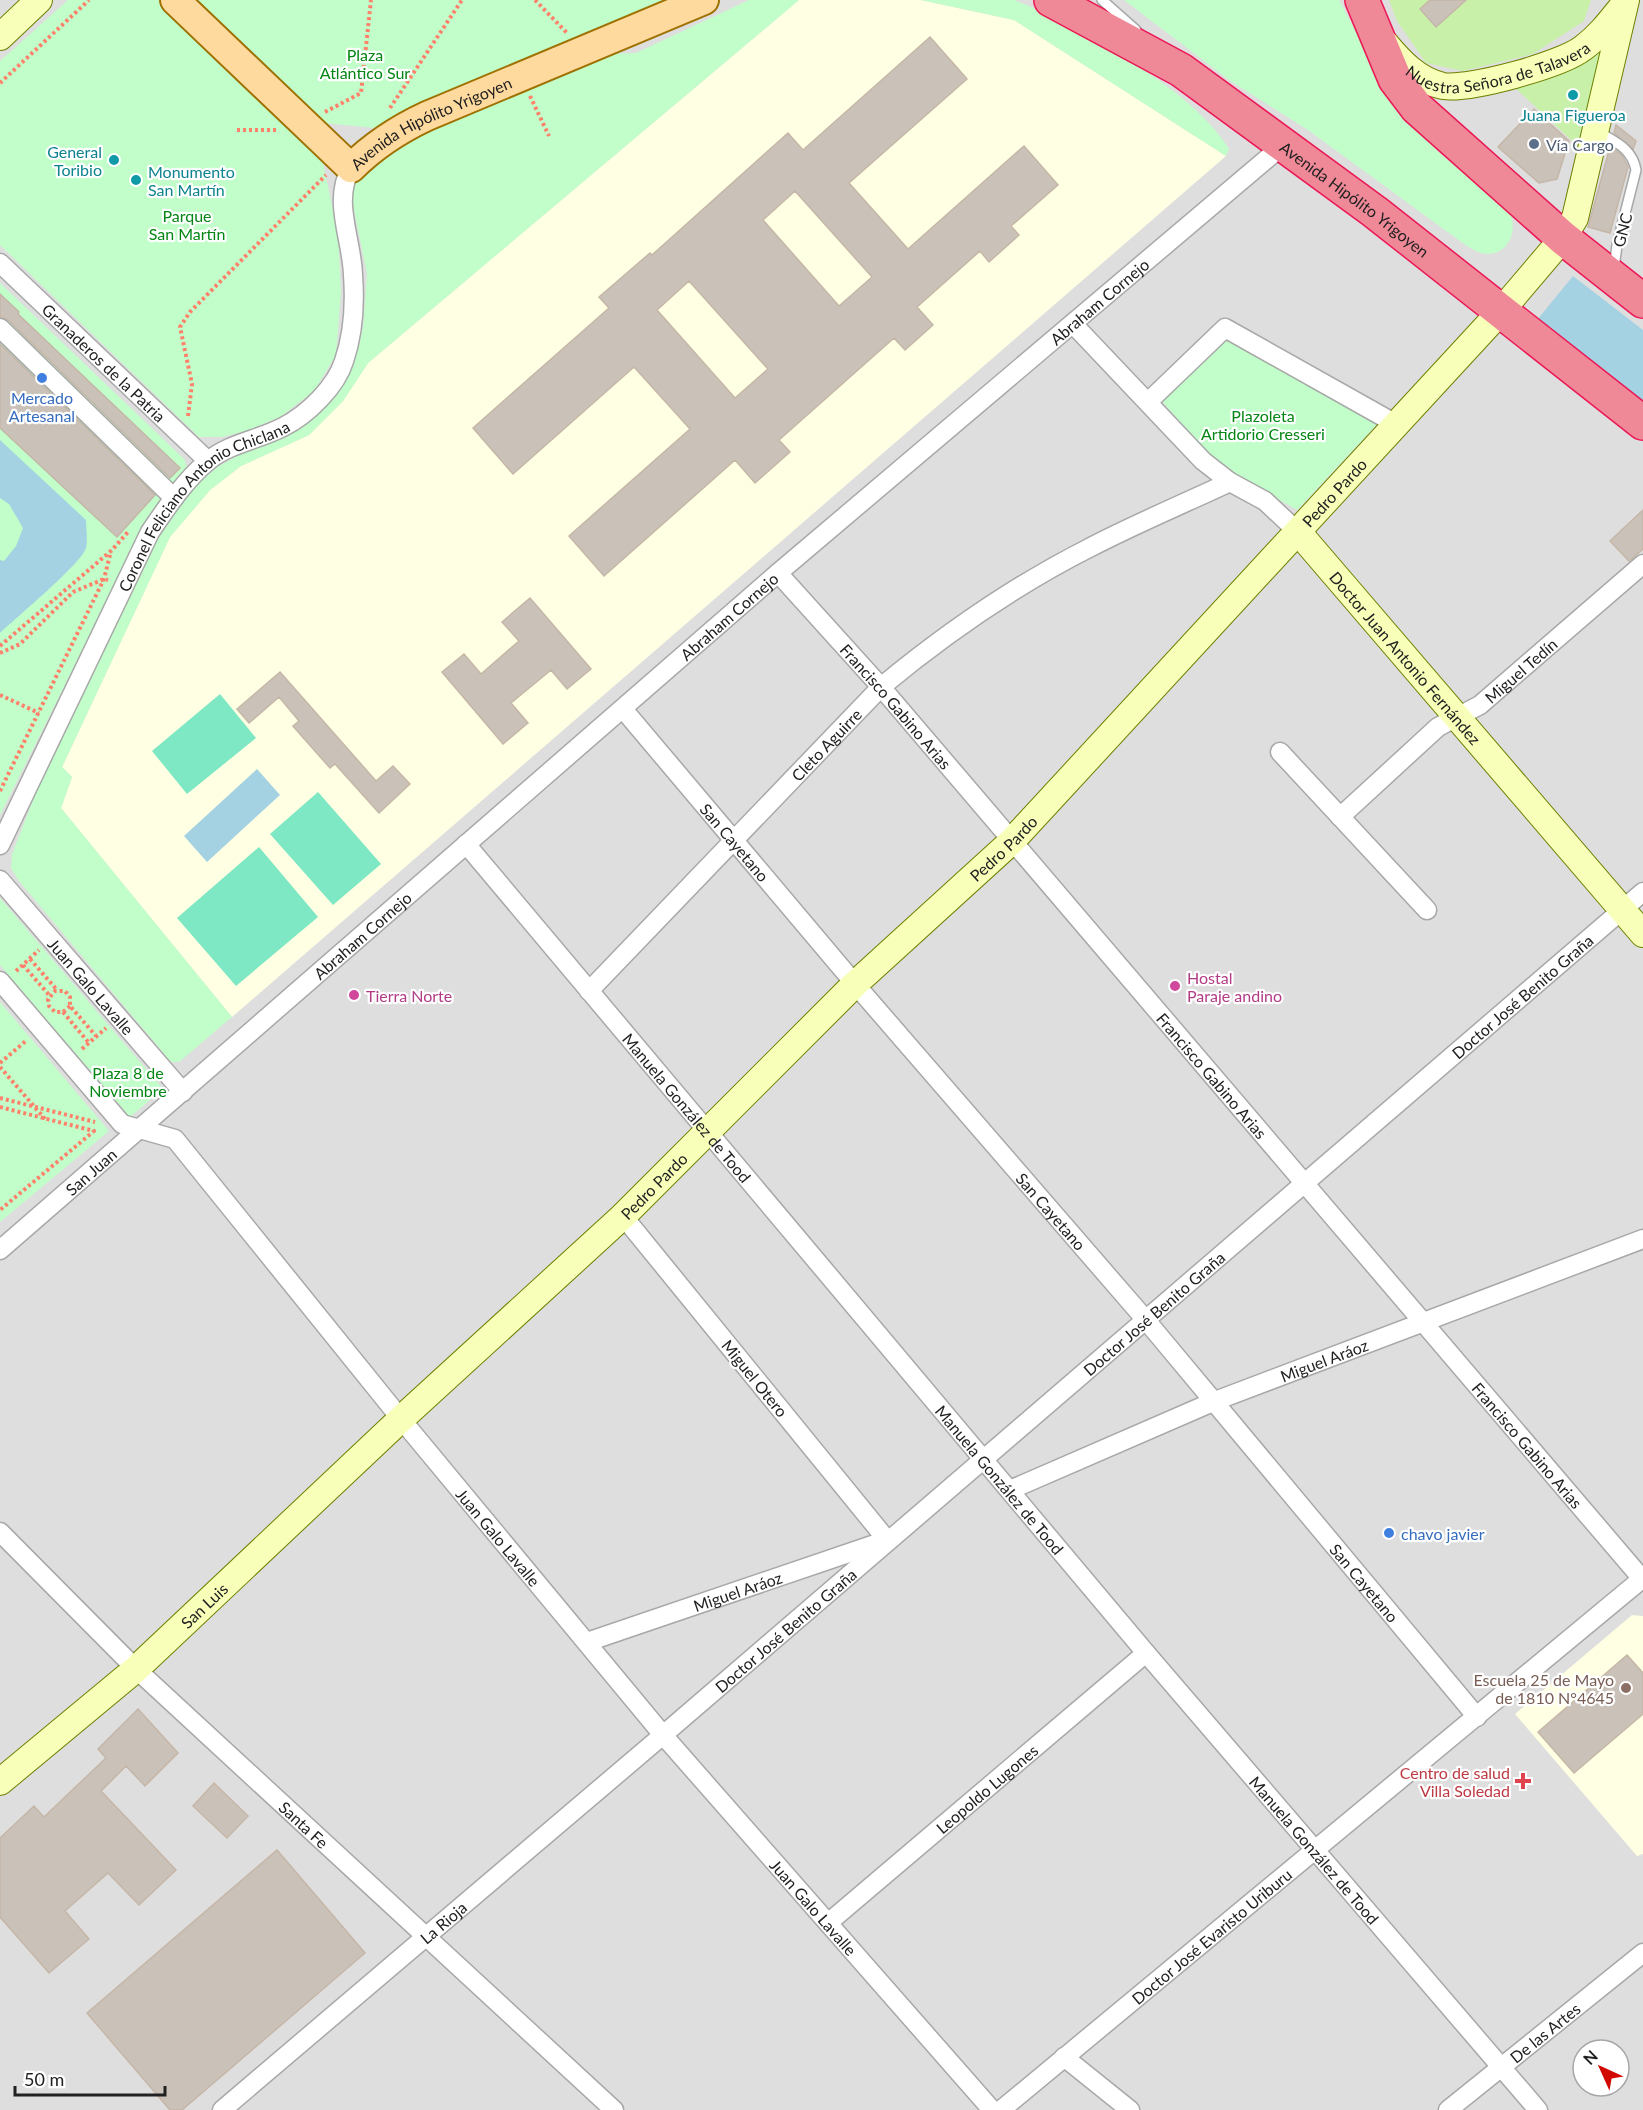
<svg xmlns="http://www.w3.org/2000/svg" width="1643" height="2110" font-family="Lato,sans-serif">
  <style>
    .residential { fill: #dfdede; fill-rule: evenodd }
    .education { fill: #feffe3 }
    .grass { fill: #c9f0a9 }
    .park { fill: #c1fec9 }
    .pitch { fill: #7ee7c3 }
    .water { fill: #a4d2e3 }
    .building { fill: #cac2b9; stroke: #c5b6a7; stroke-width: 1.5; fill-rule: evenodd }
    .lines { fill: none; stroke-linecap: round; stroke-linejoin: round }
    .lane-casing { stroke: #a8a8a8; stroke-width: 12 }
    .street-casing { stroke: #a8a8a8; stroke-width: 21 }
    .secondary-casing { stroke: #6c8000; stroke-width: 28 }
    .primary-casing { stroke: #9e7100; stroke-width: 32 }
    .highway-casing { stroke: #eb1857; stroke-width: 36 }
    .path { stroke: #ff816b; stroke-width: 4; stroke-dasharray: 3 3; stroke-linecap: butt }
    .lane { stroke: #fff; stroke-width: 9 }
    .street { stroke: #fff; stroke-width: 18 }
    .secondary { stroke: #f8ffb8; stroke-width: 26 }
    .primary { stroke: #ffda9f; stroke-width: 28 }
    .highway { stroke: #ef8997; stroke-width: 33 }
    .culture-dot { fill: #0f9aa8; stroke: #fff; stroke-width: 2 }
    .service-dot { fill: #5c6f8a; stroke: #fff; stroke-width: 2 }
    .shop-dot { fill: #3f7fe0; stroke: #fff; stroke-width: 2 }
    .hotel-dot { fill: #d1479c; stroke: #fff; stroke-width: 2 }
    .education-dot { fill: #8d6e63; stroke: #fff; stroke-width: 2 }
    .health-dot { fill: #e0444e; stroke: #fff; stroke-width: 2 }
    .labels { text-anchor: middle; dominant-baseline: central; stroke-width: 4.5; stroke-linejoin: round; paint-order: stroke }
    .street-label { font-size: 16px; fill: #212121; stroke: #fff }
    .park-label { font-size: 16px; fill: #038613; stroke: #fff }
    .culture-label { font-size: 16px; fill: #0d838f; stroke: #fff }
    .service-label { font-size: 16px; fill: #4e5e75; stroke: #fff; text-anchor: start }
    .shop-label { font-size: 16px; fill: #366cbe; stroke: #fff }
    .hotel-label { font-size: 16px; fill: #b23c85; stroke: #fff; text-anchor: start }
    .education-label { font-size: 16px; fill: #785e54; stroke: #fff; text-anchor: end }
    .health-label { font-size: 16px; fill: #be3a42; stroke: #fff; text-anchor: end }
  </style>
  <rect width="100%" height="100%" fill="#f2efe7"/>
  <path class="residential" d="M0,0H1643V2110H0ZM1583,2050H1619V2086H1583Z"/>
  <path class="education" d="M799,0H921L1014,20L1226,156L232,1017L61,808L72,777L62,767L170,537L210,490L241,466L309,435L343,401L368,363Z
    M1632,1615L1643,1616V1854L1637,1856L1515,1714Z"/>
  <path class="grass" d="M1389,0H1591L1584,21L1533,54L1463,71L1426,63L1397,21Z
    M1607,43L1582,150L1514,87Z"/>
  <path class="park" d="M68,0H162L321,154L338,233L341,292L336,355L314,391L280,417L246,431L222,437H199L0,245V61Z
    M188,0H678L374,128L315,122Z
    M749,0H799L368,363L343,401L309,435L241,466L210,490L170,537L62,767L72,777L61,808L232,1017L179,1062H171L19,881L11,868L12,854L45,770L164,524L201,480L219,466L242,453L288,435L311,420L340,389L353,367L363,328L367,274L351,195L361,170L397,141L597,54L636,53Z
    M921,0H1014L1029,6C1091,38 1192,88 1229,149L1226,156L1014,20Z
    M1124,0H1339L1372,62L1436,150L1510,213C1519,233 1506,259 1481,253C1475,251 1469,247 1464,244L1308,130L1229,80Z
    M0,283L184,459L187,467L183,477L140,535L0,815Z
    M1226,336L1377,424L1297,510L1231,472L1208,454L1161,400Z
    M0,898L163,1089L130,1117L0,965Z
    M0,1002L109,1131L0,1222Z"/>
  <path class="pitch" d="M220,694L256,738L187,794L152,751Z
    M318,792L381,864L333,905L270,834Z
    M259,847L318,917L236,986L177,918Z"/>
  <path class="water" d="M1573,276L1643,330V401L1537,320Z
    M0,440L86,520C86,528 88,539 86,548C81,564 16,618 0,633V560L4,561L16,546L23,528L9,504L0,498Z
    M257,769L280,795L207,862L184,836Z"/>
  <path class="building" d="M1430,0H1466L1436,27L1420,9Z
    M930,37L967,79L849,183L908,249L1024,146L1058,185L1011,226L1019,235L989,262L980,251L917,307L933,325L905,350L894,338L779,440L790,452L755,483L735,460L604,576L569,536L690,429L634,367L513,474L473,428L609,308L599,297L650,253L652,255L788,133L803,150ZM795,191L872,277L839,306L763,220ZM689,281L768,369L735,398L657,310Z
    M1534,109L1569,141L1557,179L1539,183L1498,147Z
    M1616,125L1636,141L1633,149L1614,133Z
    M1610,147L1622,155L1628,167L1610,233L1588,227Z
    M0,294L19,312L18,314L180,468L170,478L8,320L0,317Z
    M0,344L155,495L117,537L0,428Z
    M1643,510V549L1629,561L1610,541Z
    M530,598L591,669L567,689L551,670L511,703L528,723L503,744L442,672L464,654L481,674L519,641L502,622Z
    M280,672L376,781L393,766L410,784L379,813L335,764L330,768L299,733L293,726L299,721L279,697L249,723L237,709Z
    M1627,1655L1643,1673V1714L1574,1773L1538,1732Z
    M138,1709L178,1753L145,1786L126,1766L101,1791L176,1870L139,1905L108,1873L65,1911L89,1939L49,1973L0,1917V1838L34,1806L44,1817L106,1758L98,1749Z
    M214,1783L248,1816L227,1838L193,1806Z
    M277,1850L365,1953L182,2110H170L87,2013Z"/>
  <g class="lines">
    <g class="lane-casing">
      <path id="lane" d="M1102,0L1136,30
        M1597,131C1615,142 1632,148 1636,170L1617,245L1614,269"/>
    </g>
    <g class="street-casing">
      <g id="street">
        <path id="s1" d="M0,263L208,461"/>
        <path d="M1074,325L1203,461L1230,482L1265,501L1299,533"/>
        <path d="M0,328L174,498"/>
        <path d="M1149,401L1225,328L1396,424"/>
        <path id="s2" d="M778,573L881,687L1643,1580"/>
        <path id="s3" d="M623,709L855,984L1145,1319L1477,1717"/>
        <path d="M1280,752L1427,910"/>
        <path id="s4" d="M1340,817L1438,727L1480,705L1643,564"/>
        <path id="s5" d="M466,844L1146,1653L1538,2110"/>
        <path id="s6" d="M0,845L150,532C167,507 185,480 208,461C230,443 258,440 283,427C307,415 336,387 344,361C353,335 355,302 353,275C352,239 332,201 351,168"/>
        <path id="s7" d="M0,880L183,1092"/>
        <path id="s8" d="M0,981L122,1124L175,1139L401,1419L663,1735L992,2110"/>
        <path id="s9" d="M589,991L881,687C945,634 1016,585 1089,548C1135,524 1183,504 1230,482"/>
        <path id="s10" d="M0,1250L778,573L1282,146"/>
        <path id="s11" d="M1010,1490L1215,1401L1643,1239"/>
        <path id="s12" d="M0,1532L136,1669L614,2110"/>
        <path id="s13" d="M587,1642L887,1540L623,1216"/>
        <path id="s14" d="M828,1923L1146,1653"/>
        <path d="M1064,2057L1130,2110"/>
        <path id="s15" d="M222,2110L663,1735L1643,892"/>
        <path id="s16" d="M1001,2110L1643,1578"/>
        <path id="s17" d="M1448,2110L1643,1953"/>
      </g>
    </g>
    <g class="secondary-casing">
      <g id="secondary">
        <path d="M0,37L39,0"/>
        <path id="s18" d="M1385,43C1400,61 1418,81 1443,86C1470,90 1561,65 1583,48C1598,37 1609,23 1621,8"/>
        <path id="s19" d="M1299,533L1643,934"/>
        <path id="s20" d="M0,1782L136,1669L401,1419L623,1216L855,984L1012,841L1501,311L1563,238L1575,218L1626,0"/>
      </g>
    </g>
    <g class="primary-casing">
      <g id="primary">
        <path id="s21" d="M175,0L351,168C374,145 397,130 427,116L704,0"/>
      </g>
    </g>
    <g class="highway-casing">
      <g id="highway">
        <path id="s22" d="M1051,0L1181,70L1375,212L1643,423"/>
        <path d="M1362,0L1395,79L1417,108L1563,238L1643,301"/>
      </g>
    </g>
    <path class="path" d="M535,0L568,34
      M0,83L89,0
      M530,96L549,136
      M390,108L462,0
      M325,112L361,93L371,0
      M237,130H276
      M188,416L192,384L180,327L190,312L326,175
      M0,646L112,550L128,532
      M0,653L20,644L73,592L104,579L108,580
      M0,695L39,713
      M0,791L104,579L111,551
      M30,959L57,990
      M23,965L50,996
      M16,971L39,950
      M70,1006L63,1012H55L49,1006L48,999L55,991H65L70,997V1006L96,1036
      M63,1012L89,1043
      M82,1049L106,1028
      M0,1063L27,1040
      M0,1067L45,1119
      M0,1098L95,1122
      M0,1107L94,1131L0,1210"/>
    <use href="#lane" class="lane"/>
    <use href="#street" class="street"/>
    <use href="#secondary" class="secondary"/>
    <use href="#primary" class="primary"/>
    <use href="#highway" class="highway"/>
  </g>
  <g class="culture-dot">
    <circle cx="1573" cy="95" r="6"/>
    <circle cx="114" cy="160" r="6"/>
    <circle cx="136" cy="180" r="6"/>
  </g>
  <circle class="service-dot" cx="1534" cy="144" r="6"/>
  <g class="shop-dot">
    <circle cx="42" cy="378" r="6"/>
    <circle cx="1389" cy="1533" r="6"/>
  </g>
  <g class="hotel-dot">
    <circle cx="1175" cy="986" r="6"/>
    <circle cx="354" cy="995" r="6"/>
  </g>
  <circle class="education-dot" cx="1626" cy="1688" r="6"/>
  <path class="health-dot" d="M1520 1772h6v6h6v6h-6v6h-6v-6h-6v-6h6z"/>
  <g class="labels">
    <g class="street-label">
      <text stroke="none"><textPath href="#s18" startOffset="130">Nuestra Señora de Talavera</textPath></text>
      <text stroke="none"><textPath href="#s21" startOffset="336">Avenida Hipólito Yrigoyen</textPath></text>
      <text stroke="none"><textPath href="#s22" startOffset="364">Avenida Hipólito Yrigoyen</textPath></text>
      <text transform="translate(1622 230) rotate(-76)">GNC</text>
      <text stroke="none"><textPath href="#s10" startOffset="1452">Abraham Cornejo</textPath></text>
      <text stroke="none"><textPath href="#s1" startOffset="144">Granaderos de la Patria</textPath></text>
      <text stroke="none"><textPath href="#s20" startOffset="1857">Pedro Pardo</textPath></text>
      <text stroke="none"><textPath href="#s6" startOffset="405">Coronel Feliciano Antonio Chiclana</textPath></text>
      <text stroke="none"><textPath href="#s10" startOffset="966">Abraham Cornejo</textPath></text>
      <text stroke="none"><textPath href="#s19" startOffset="164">Doctor Juan Antonio Fernández</textPath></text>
      <text stroke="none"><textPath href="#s4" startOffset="234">Miguel Tedín</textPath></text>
      <text stroke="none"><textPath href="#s2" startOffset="178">Francisco Gabino Arias</textPath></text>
      <text stroke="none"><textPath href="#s9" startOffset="342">Cleto Aguirre</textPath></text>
      <text stroke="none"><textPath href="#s3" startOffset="174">San Cayetano</textPath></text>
      <text stroke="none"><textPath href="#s20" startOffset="1371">Pedro Pardo</textPath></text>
      <text stroke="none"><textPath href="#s10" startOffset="480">Abraham Cornejo</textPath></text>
      <text stroke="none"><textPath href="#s7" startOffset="140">Juan Galo Lavalle</textPath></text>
      <text stroke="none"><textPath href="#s15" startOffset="1712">Doctor José Benito Graña</textPath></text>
      <text stroke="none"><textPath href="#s2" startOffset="664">Francisco Gabino Arias</textPath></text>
      <text stroke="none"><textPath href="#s5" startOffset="344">Manuela González de Tood</textPath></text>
      <text stroke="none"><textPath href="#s10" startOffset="120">San Juan</textPath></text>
      <text stroke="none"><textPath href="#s20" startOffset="885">Pedro Pardo</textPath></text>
      <text stroke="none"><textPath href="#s3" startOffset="660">San Cayetano</textPath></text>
      <text stroke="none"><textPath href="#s15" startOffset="1226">Doctor José Benito Graña</textPath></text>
      <text stroke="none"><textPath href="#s11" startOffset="340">Miguel Aráoz</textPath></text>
      <text transform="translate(755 1378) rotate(51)">Miguel Otero</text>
      <text stroke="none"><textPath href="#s2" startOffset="1150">Francisco Gabino Arias</textPath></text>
      <text stroke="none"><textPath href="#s5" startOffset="830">Manuela González de Tood</textPath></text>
      <text stroke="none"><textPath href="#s8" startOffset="756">Juan Galo Lavalle</textPath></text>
      <text stroke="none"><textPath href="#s3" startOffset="1146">San Cayetano</textPath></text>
      <text stroke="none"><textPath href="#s13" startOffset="159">Miguel Aráoz</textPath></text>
      <text stroke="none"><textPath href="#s20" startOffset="270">San Luis</textPath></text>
      <text stroke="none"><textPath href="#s15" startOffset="740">Doctor José Benito Graña</textPath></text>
      <text stroke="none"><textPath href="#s14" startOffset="208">Leopoldo Lugones</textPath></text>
      <text stroke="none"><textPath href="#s12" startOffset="422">Santa Fe</textPath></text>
      <text stroke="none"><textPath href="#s5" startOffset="1316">Manuela González de Tood</textPath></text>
      <text stroke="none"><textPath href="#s8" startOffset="1242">Juan Galo Lavalle</textPath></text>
      <text stroke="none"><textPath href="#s15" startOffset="290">La Rioja</textPath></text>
      <text stroke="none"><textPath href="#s16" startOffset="273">Doctor José Evaristo Uriburu</textPath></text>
      <text stroke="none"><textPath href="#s17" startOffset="124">De las Artes</textPath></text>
    </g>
    <g class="park-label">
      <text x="365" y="54">Plaza<tspan x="365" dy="18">Atlántico Sur</tspan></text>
      <text x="187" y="215">Parque<tspan x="187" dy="18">San Martín</tspan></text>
      <text x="1263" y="415">Plazoleta<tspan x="1263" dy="18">Artidorio Cresseri</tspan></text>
      <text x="128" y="1072">Plaza 8 de<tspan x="128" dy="18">Noviembre</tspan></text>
    </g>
    <g class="culture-label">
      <text x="1573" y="114">Juana Figueroa</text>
      <text x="102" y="151" text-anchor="end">General<tspan x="102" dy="18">Toribio</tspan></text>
      <text x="148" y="171" text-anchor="start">Monumento<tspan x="148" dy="18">San Martín</tspan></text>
    </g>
    <g class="service-label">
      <text x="1546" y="144">Vía Cargo</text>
    </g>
    <g class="shop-label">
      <text x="42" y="397">Mercado<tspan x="42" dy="18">Artesanal</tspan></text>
      <text x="1401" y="1533" text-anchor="start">chavo javier</text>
    </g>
    <g class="hotel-label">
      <text x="1187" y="977">Hostal<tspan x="1187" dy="18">Paraje andino</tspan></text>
      <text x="366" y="995">Tierra Norte</text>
    </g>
    <g class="education-label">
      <text x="1614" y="1679">Escuela 25 de Mayo<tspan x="1614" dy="18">de 1810 N°4645</tspan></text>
    </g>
    <g class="health-label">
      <text x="1510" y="1772">Centro de salud<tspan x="1510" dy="18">Villa Soledad</tspan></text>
    </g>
  </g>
  <g transform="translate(1601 2068) rotate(315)"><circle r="28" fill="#ffffff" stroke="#a6a6a6" stroke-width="1.5"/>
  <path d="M0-4.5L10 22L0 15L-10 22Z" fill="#d20900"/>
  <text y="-9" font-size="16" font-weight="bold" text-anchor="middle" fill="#212121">N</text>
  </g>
  <path d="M15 2086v9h150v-9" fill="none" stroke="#212121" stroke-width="3"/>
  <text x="24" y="2086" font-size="18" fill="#212121" stroke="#ffffff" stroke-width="4.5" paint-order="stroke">50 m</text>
</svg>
